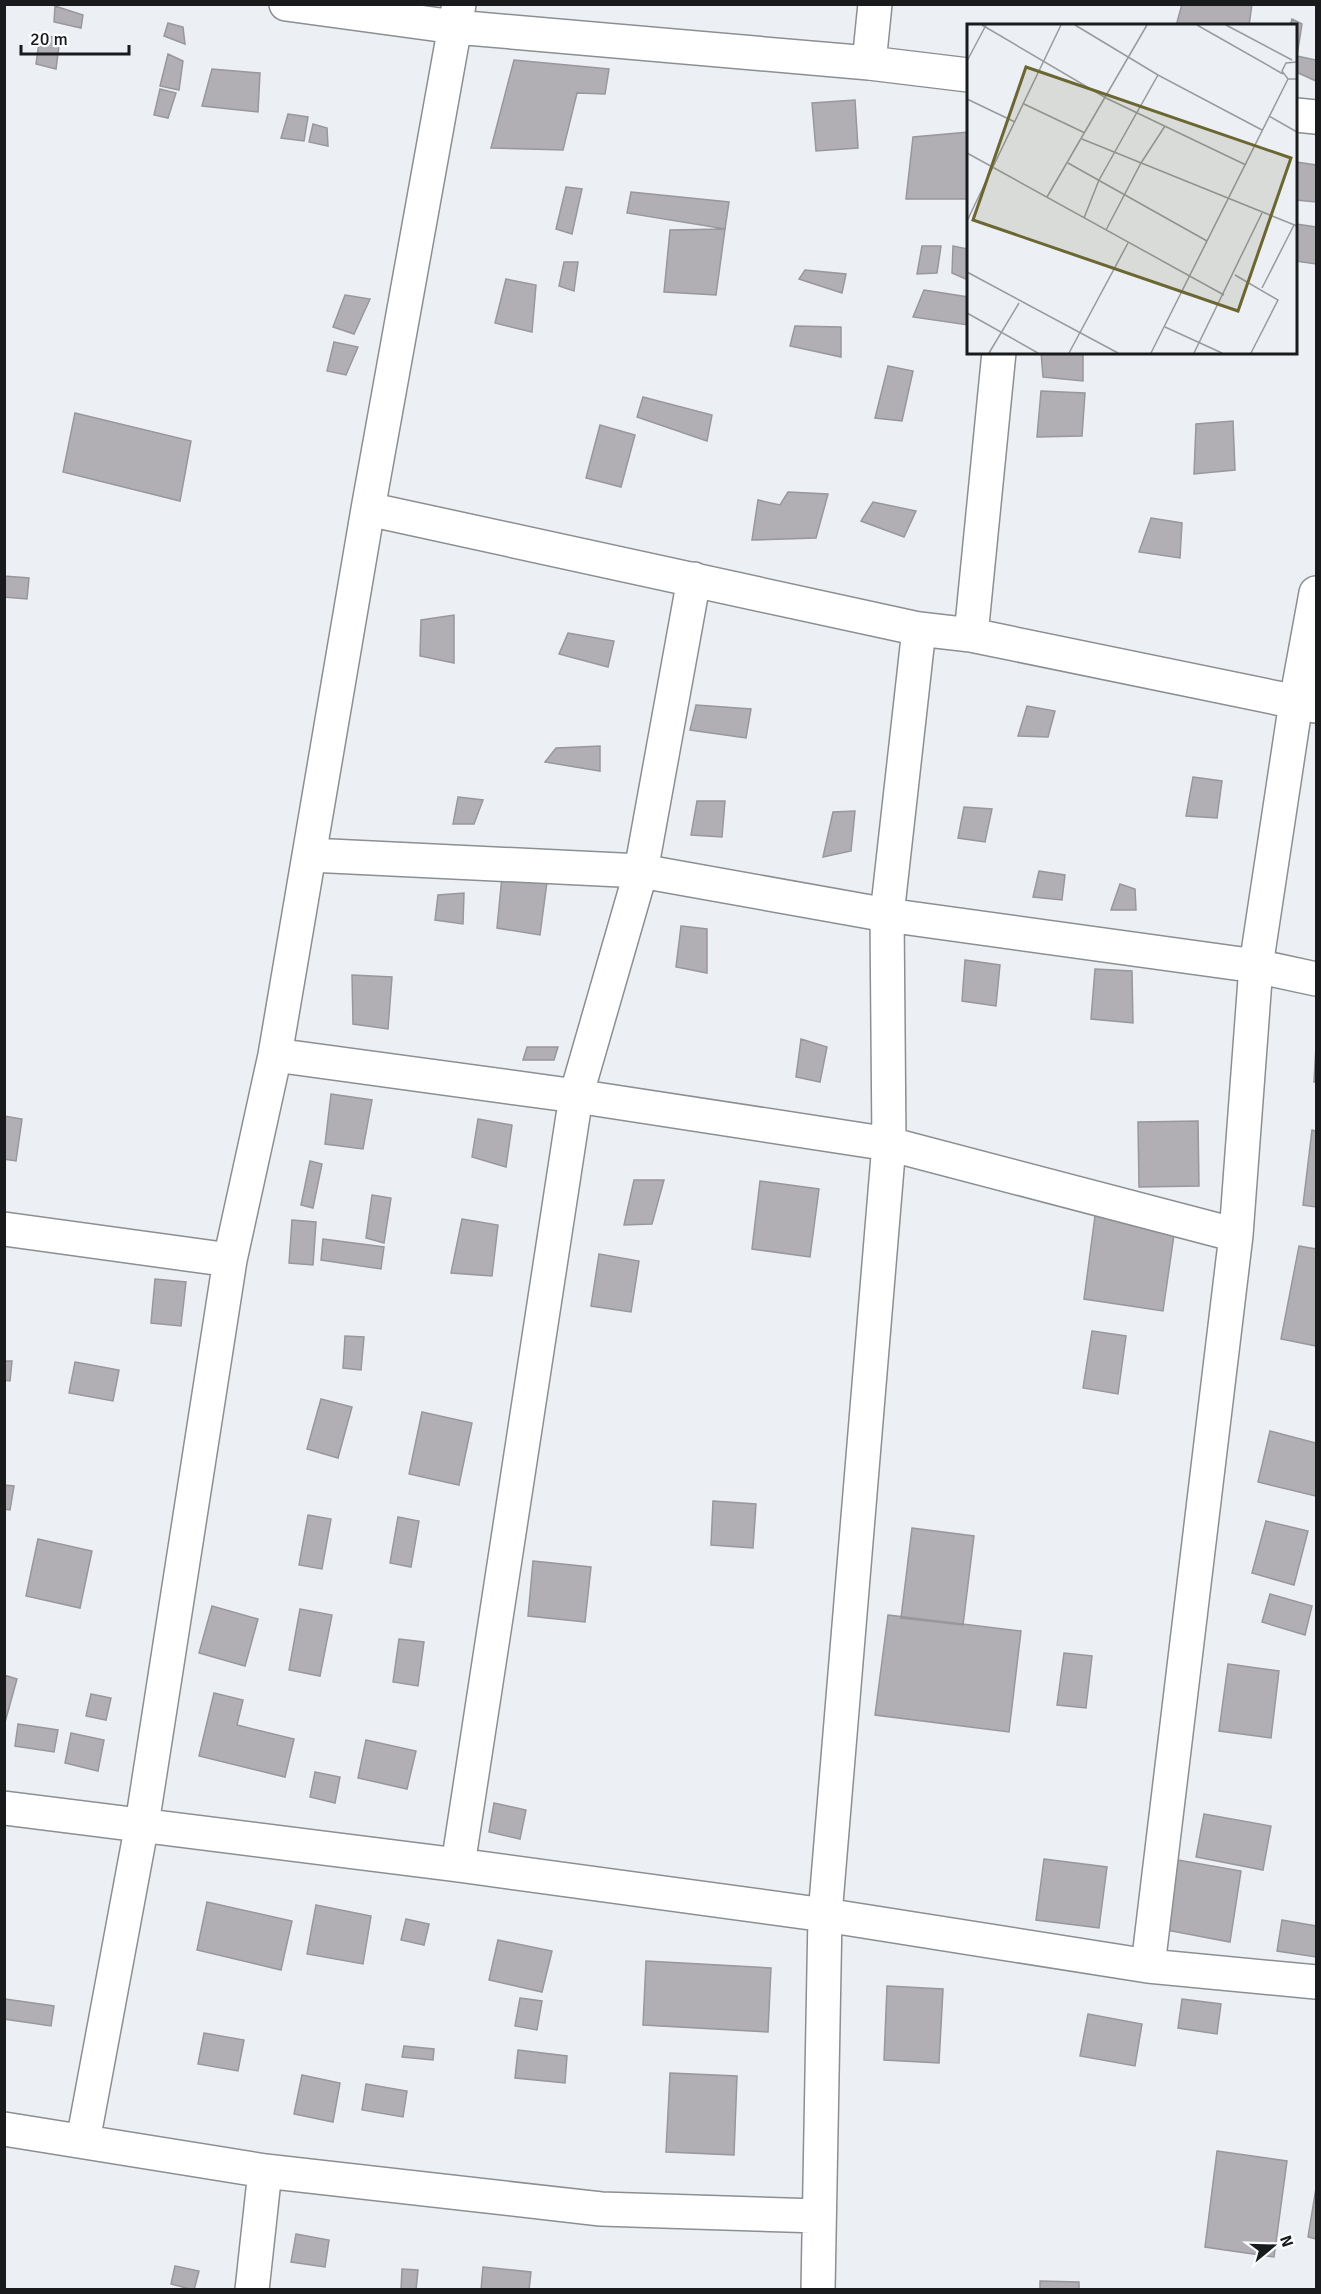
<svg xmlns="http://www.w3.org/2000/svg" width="1321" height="2294" font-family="Signika,sans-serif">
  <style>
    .building { fill: #b1afb4; stroke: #98979b; stroke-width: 1.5 }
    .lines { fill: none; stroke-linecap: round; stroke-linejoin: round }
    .minor-casing { stroke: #8b8f92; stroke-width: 36 }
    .minor { stroke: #fff; stroke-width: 33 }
    .inset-road { fill: none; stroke: #989a9d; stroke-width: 1.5 }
    .view { fill: #6c6633; fill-opacity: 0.15; stroke: #6c6633; stroke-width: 3 }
    .inset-edge { fill: none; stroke: #191a1b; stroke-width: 3 }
  </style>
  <rect width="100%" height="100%" fill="#ecf0f4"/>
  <path class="building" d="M1182,4H1252L1249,26H1176Z
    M55,6L83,15L81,28L54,22Z
    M1292,19L1302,24L1297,56L1296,26H1290Z
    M168,23L183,27L185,44L164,36Z
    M40,35L60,38L56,69L36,64Z
    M168,54L183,61L179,90L160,86Z
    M1297,56L1316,60V81L1296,72Z
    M514,60L609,69L605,94L577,93L563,150L491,148Z
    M212,69L260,73L258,112L202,106Z
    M160,89L176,93L168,118L154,115Z
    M855,100L858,148L816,151L812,103Z
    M288,114L308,117L304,141L281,138Z
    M313,124L327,128L328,146L309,142Z
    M968,132V199H906L913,137Z
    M1296,162L1316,165V202L1296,200Z
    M566,187L582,189L572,234L556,229Z
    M631,192L729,202L725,229L627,213Z
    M1296,224L1316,227V264L1296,261Z
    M725,229L716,295L664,292L670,230Z
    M922,246H941L937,273L917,274Z
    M953,246L968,249V280L952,273Z
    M564,262H578L574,291L559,286Z
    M805,270L846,274L842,293L799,279Z
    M506,279L536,285L532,332L495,323Z
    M924,290L968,297V325L913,317Z
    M345,295L370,299L354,334L333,327Z
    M795,326L841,327V357L790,346Z
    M334,342L358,347L346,375L327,371Z
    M1041,352H1083V381L1043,377Z
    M888,366L913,371L902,421L875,418Z
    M1041,391L1085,393L1082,436L1037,437Z
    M643,397L712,415L707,441L637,417Z
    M75,413L191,441L180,501L63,472Z
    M1233,421L1235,470L1194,474L1196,424Z
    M600,425L635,435L621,487L586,478Z
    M788,492L828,494L816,538L752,540L758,500L780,505Z
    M873,502L916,511L904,537L861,521Z
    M1151,518L1182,523L1180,558L1139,552Z
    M4,576L29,578L27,599L4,597Z
    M454,615V663L420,656L421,620Z
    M568,633L614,641L608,667L559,654Z
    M696,705L751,709L746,738L690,730Z
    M1027,706L1055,711L1048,737L1018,736Z
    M600,746V771L545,762L556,748Z
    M1193,777L1222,781L1217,818L1186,816Z
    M458,797L483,800L474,824H453Z
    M697,801H725L722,837L691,835Z
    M964,807L992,809L985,842L958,838Z
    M855,811L851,851L823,857L833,812Z
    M1039,871L1065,875L1062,900L1033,897Z
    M502,876L547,882L540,935L497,928Z
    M1120,884L1135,889L1136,910H1111Z
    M464,893L463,924L435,920L438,895Z
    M681,926L707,929V973L676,967Z
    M965,960L1000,965L996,1006L962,1001Z
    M1095,969L1132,971L1133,1023L1091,1019Z
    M352,975L392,977L388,1029L353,1024Z
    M801,1039L827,1047L820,1082L796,1077Z
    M1316,1046V1082H1314Z
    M527,1047H558L554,1060H523Z
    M331,1094L372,1100L363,1149L325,1144Z
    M4,1116L22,1119L16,1161L4,1159Z
    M478,1119L512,1125L506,1167L472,1157Z
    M1198,1121L1199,1186L1139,1187L1138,1122Z
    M1312,1130L1316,1131V1207L1303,1205Z
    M310,1161L322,1164L313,1208L301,1205Z
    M634,1180H664L652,1224L624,1225Z
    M760,1181L819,1189L810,1257L752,1249Z
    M372,1195L391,1198L384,1243L366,1238Z
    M1095,1216L1175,1228L1163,1311L1084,1299Z
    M462,1219L498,1225L492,1276L451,1273Z
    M292,1220L316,1222L313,1265L289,1263Z
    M323,1239L384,1247L381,1269L321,1260Z
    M1299,1246L1316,1249V1346L1281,1339Z
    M599,1254L639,1261L631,1312L591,1306Z
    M155,1279L186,1282L181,1326L151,1323Z
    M1092,1331L1126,1336L1118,1394L1083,1388Z
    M345,1336L364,1337L361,1370L343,1368Z
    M4,1361H12L10,1381L4,1380Z
    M75,1362L119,1370L113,1401L69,1393Z
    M321,1399L352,1407L338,1458L307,1449Z
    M422,1412L472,1423L459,1485L409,1474Z
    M1270,1431L1316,1443V1496L1258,1482Z
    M4,1485L14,1486L10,1510L4,1509Z
    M713,1501L756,1504L753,1548L711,1545Z
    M308,1515L331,1519L322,1569L299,1565Z
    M398,1517L419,1521L411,1567L390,1563Z
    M1266,1521L1308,1531L1294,1585L1252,1573Z
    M912,1528L974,1536L963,1625L901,1618Z
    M38,1539L92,1551L80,1608L26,1596Z
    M533,1561L591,1567L585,1622L528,1616Z
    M1270,1594L1312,1606L1305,1635L1262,1622Z
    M212,1606L258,1619L245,1666L199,1653Z
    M300,1609L332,1615L320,1676L289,1670Z
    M888,1615L1021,1631L1009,1732L875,1715Z
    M399,1639L424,1642L418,1686L393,1682Z
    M1064,1653L1092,1656L1086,1708L1057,1705Z
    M1228,1664L1279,1671L1271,1738L1219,1731Z
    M4,1675L17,1679L4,1726Z
    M214,1693L243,1700L237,1725L294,1739L285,1777L199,1756Z
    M91,1694L111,1698L106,1720L86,1716Z
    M18,1724L58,1730L54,1752L15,1746Z
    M71,1733L104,1740L98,1771L65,1763Z
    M366,1740L416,1751L407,1789L358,1778Z
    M315,1772L340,1777L335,1803L310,1797Z
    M494,1803L526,1810L520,1839L489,1832Z
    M1204,1814L1271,1826L1263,1870L1196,1857Z
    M1044,1859L1107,1867L1099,1928L1036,1920Z
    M1178,1860L1241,1871L1230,1942L1166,1930Z
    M207,1902L292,1921L281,1970L197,1950Z
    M316,1905L371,1916L363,1964L307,1954Z
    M406,1919L429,1924L424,1945L401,1940Z
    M1282,1920L1316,1926V1957L1277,1951Z
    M498,1940L552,1951L542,1992L489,1980Z
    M646,1961L771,1968L768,2032L643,2025Z
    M887,1986L943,1989L939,2063L884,2060Z
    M520,1998L542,2001L537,2030L515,2026Z
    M5,1999L54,2006L51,2026L4,2019Z
    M1182,1999L1221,2004L1217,2034L1178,2028Z
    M1088,2014L1142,2024L1135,2066L1080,2056Z
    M204,2033L244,2040L238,2071L198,2064Z
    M404,2046L434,2049L433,2060L402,2057Z
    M518,2050L567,2056L565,2083L515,2078Z
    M670,2073L737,2076L734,2155L666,2152Z
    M302,2075L340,2083L333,2122L294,2114Z
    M366,2084L407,2091L403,2117L362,2110Z
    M1217,2151L1287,2161L1274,2257L1205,2247Z
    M1316,2188V2239L1308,2237Z
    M296,2234L329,2240L325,2267L291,2262Z
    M175,2266L199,2271L194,2290L171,2284Z
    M483,2267L531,2272L529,2290H481Z
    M402,2269L418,2270L416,2290H401Z
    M1040,2281L1079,2282V2290H1040Z"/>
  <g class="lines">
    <g class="minor-casing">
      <path id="minor" d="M286,4L455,27L869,63L968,75
        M869,63L875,4
        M1296,115L1316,117
        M368,509L919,629L971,635L1316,706
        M971,635L999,352
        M310,855L641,871L887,915L1256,966L1316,979
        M275,1055L576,1096L889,1144L1236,1235
        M4,1229L230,1260
        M4,1808L458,1865L825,1915L1148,1966L1316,1982
        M458,1865L576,1096L641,871L694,579
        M1148,1966L1236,1235L1256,966L1296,702L1316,593
        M4,2129L265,2171L601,2209L819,2216
        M83,2141L142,1824L230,1260L275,1055L368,509L459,4
        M252,2290L265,2171
        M818,2290L825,1915L889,1144L887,915L919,629"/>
    </g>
    <use href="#minor" class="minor"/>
  </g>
  <g transform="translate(967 24)">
    <rect width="330" height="330" fill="#ecf0f4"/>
    <path class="inset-road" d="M15,1L139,74L279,141M108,1L191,51M230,1L316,50M259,1L325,36M0,37L19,1M330,38L319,39L315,47L321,55H330M0,75L48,98M57,80L118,109M302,92L330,108M115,115L330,202M0,129L257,271M101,139L240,217M80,173L180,1M117,194L132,156L191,51L295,106M0,197L94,1M139,206L174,139L198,102M0,248L151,329M268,251L311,276L284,329M295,264L327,201M0,289L71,329M198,303L255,329M22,329L52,279M102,329L161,219M184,329L321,55M227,329L295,189"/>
    <path class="view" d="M59,43L324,134L271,287L6,196Z"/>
    <rect width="330" height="330" class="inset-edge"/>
  </g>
  <rect width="1321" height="2294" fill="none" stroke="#191a1b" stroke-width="12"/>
  <g transform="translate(1273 2246) rotate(71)" stroke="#fbfdff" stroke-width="4.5" paint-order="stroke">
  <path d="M0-4.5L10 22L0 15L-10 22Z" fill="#191a1b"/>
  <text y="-9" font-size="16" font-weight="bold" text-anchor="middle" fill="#191a1b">N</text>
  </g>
  <path d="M21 45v9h108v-9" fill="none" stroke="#191a1b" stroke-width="3"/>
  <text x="30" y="45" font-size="18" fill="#191a1b" stroke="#fbfdff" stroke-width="4.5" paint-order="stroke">20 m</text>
</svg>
